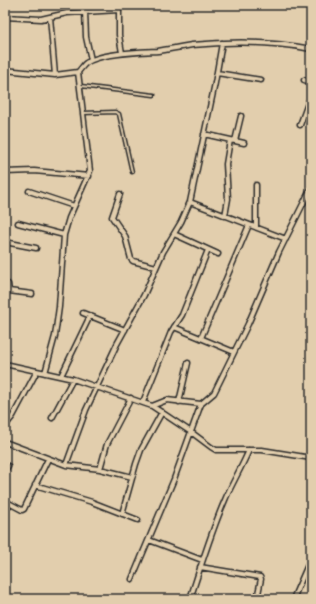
<svg xmlns="http://www.w3.org/2000/svg" width="316" height="604" font-family="Itim,sans-serif">
  <style>
    .lines { fill: none; stroke-linecap: round; stroke-linejoin: round }
    .service-casing { stroke: #2b2b2b; stroke-width: 5 }
    .minor-casing { stroke: #2b2b2b; stroke-width: 7 }
    .service { stroke: #e2cead; stroke-width: 2 }
    .minor { stroke: #e2cead; stroke-width: 4 }
  </style>
  <rect width="100%" height="100%" fill="#e2cead"/>
  <filter id="ink" filterUnits="userSpaceOnUse"><feTurbulence type="fractalNoise" baseFrequency=".025" numOctaves="2"/><feDisplacementMap in="SourceGraphic" scale="8" xChannelSelector="R" yChannelSelector="G"/><feConvolveMatrix kernelMatrix="1 2 1 2 8 2 1 2 1" color-interpolation-filters="sRGB"/></filter>
  <g filter="url(#ink)">
    <g class="lines">
      <g class="service-casing">
        <path id="service" d="M81,86L154,95
          M83,113L115,112L119,114L132,172"/>
      </g>
      <g class="minor-casing">
        <path id="minor" d="M119,5V35L122,53
          M85,11L86,37L91,60
          M5,17L41,19L67,13L119,10
          M50,17L55,75
          M5,70L55,75L78,72
          M217,73L261,80
          M304,80L311,82
          M300,125L311,95
          M204,134L244,143
          M235,141L241,116
          M5,172L34,171L89,176
          M29,191L74,206
          M120,194L112,217L125,236L131,259L133,261L156,267
          M190,202L286,239
          M225,216L228,199L226,164L230,140
          M18,223L64,235
          M256,227V185
          M174,234L218,254
          M5,242L36,248
          M5,283L8,284L9,291L32,294
          M83,313L125,330
          M174,327L234,352
          M201,338L249,225
          M5,364L73,379L152,406L191,432L211,447L216,450H262L311,458
          M45,373L55,336L59,307L64,235L69,218L90,171L78,72C81,69 83,65 86,63C100,53 141,52 158,51C170,49 181,47 192,45C232,41 271,41 311,49
          M61,376L90,316
          M143,402L171,332L182,315L208,250
          M179,402L188,363
          M152,406L167,400L201,404
          M52,418L73,379
          M5,426L13,416L37,371
          M5,442L66,465L100,469L132,477
          M66,465L86,410L117,344L144,295L163,252L181,222L190,202L215,83L222,43
          M100,469L107,444L131,398
          M5,471L8,466
          M35,485L92,502L138,520
          M5,501L22,510L24,509L48,459
          M122,514L136,464L141,450L162,412
          M149,540L202,560
          M200,567L260,577L261,579L257,599
          M132,579L174,479L201,404L214,393L248,324L279,252L311,188
          M190,599C201,566 211,532 225,500C232,483 242,467 249,450
          M293,599L311,558"/>
      </g>
      <use href="#service" class="service"/>
      <use href="#minor" class="minor"/>
    </g>
  </g>
  <rect width="316" height="604" fill="none" stroke="#e2cead" stroke-width="20"/>
  <rect x="10" y="10" width="296" height="584" fill="none" stroke="#2b2b2b" stroke-width="1.5" filter="url(#ink)"/>
</svg>
